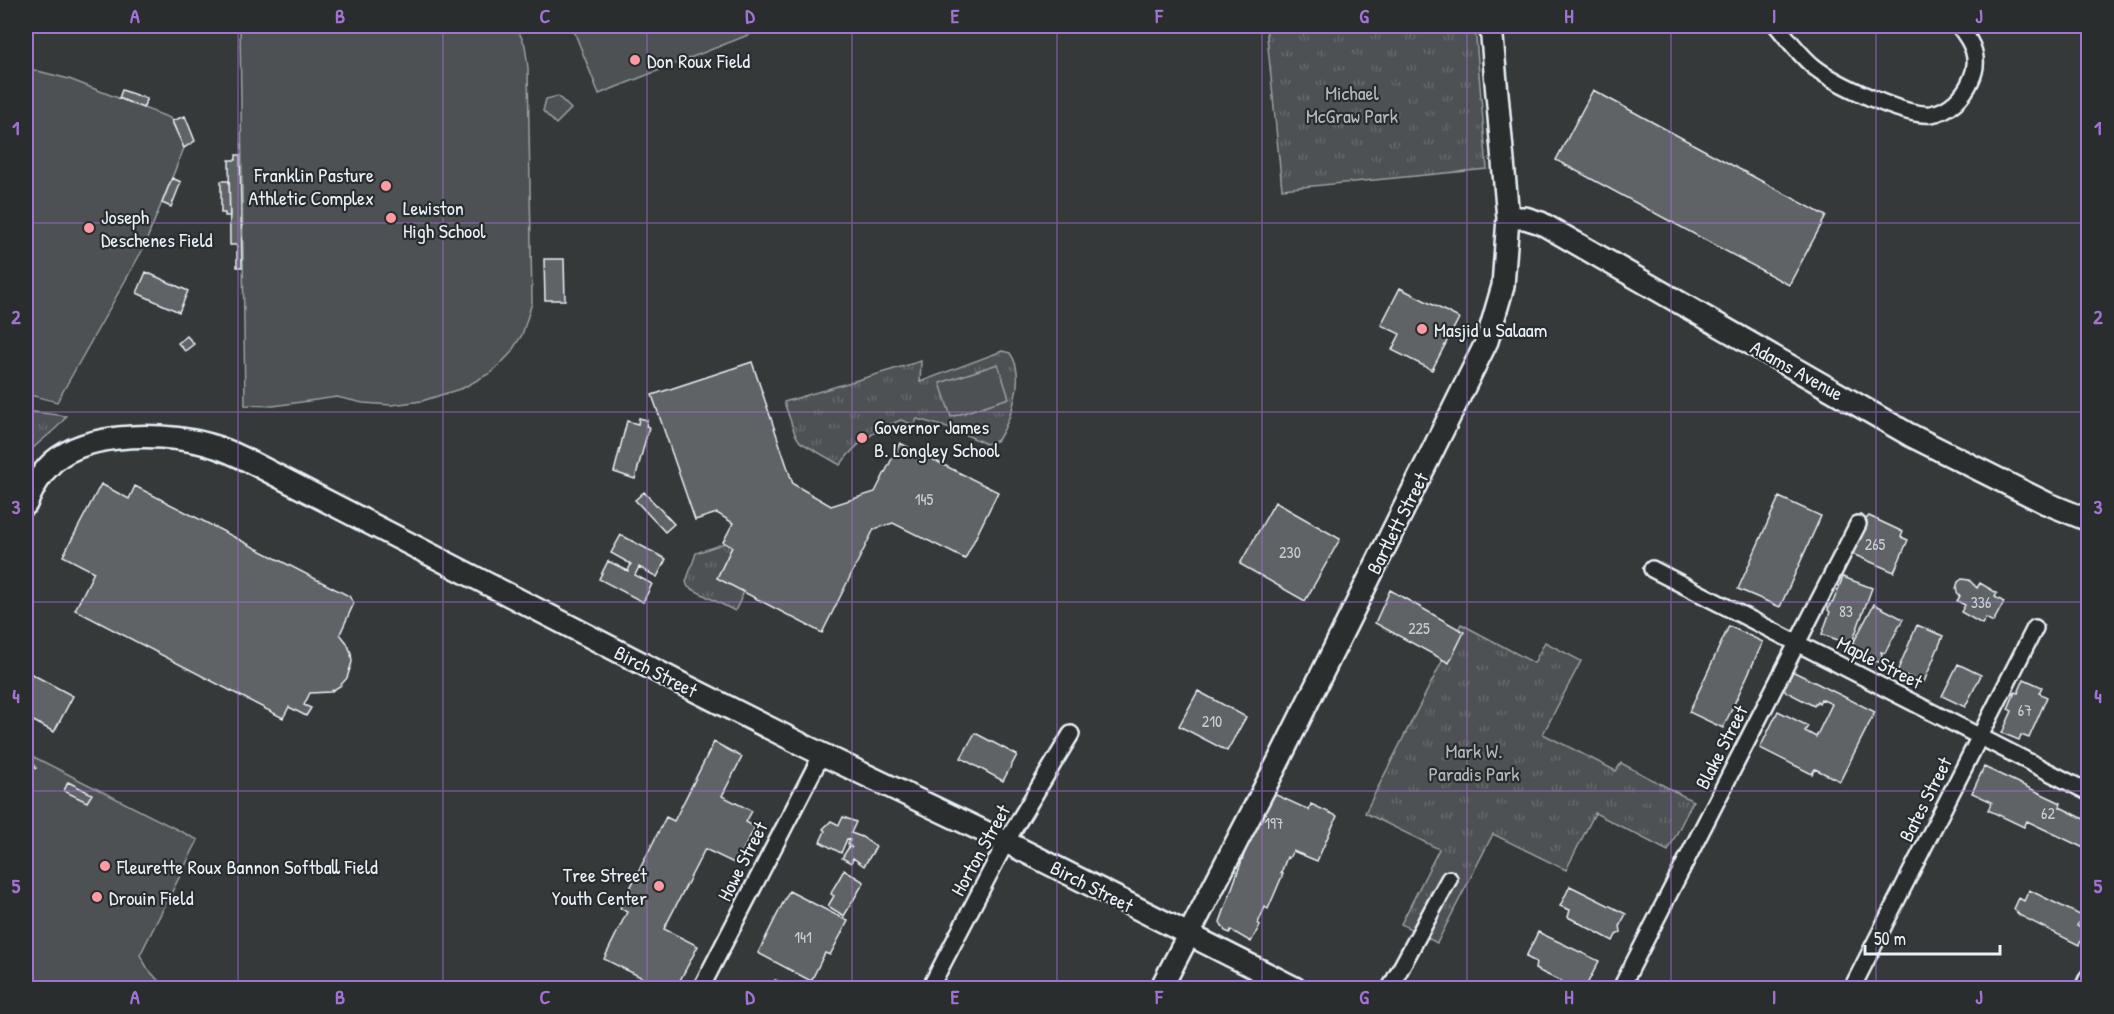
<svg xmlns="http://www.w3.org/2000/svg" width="2114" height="1014" font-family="'Patrick Hand',sans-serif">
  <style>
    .grass { fill: url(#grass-tufts); stroke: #9aa1a5; stroke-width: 1.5 }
    .pitch { fill: #4d5152; stroke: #9aa1a5; stroke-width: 1.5 }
    .building { fill: #5f6365; stroke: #e8f1f8; stroke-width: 1.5 }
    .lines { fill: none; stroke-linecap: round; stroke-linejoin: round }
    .street-casing { stroke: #e8f1f8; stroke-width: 20 }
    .secondary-casing { stroke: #e8f1f8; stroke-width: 26 }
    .street { stroke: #2a2d2e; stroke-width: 15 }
    .secondary { stroke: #2a2d2e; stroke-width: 21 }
    .grid { fill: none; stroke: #a171d3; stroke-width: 1.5; stroke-opacity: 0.55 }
    .poi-dot { fill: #ff9aa2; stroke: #2a2d2e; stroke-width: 2 }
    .labels { text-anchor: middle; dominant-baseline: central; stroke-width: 4.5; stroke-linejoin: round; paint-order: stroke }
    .number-label { font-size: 16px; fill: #c6ced3 }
    .poi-label { font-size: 20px; fill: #e8f1f8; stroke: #2a2d2e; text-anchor: start }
    .park-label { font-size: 20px; fill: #b2b9be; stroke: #2a2d2e }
    .street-label { font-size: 20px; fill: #e8f1f8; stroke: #2a2d2e }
    .neatline { fill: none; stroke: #a171d3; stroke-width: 2 }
    .grid-label { font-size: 20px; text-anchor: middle; font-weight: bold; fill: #a171d3 }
  </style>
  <defs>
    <pattern id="grass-tufts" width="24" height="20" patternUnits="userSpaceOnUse" patternTransform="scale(1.5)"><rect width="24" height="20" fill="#4d5152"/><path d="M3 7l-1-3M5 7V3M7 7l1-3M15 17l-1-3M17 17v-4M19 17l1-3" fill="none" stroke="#676a6c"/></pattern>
  </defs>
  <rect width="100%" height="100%" fill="#35393a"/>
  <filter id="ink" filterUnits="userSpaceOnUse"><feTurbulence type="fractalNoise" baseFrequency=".0167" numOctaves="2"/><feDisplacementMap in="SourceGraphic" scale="12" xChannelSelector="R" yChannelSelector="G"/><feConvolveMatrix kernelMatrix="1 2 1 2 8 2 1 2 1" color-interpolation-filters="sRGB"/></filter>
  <g filter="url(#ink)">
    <path class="grass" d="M1266,26H1475L1487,169L1282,189Z
      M1002,351L1010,353C1027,376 1011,419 998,440L986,444C964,433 941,425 917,419L914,425L901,420C874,431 858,441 840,465L800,442L795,434L784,402L921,361L920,382Z
      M26,411L66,416C60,429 36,442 26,456Z
      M725,543L732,547L717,578L744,592L735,611L688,587L686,582L696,553Z
      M1461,624L1534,663L1545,642L1581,661L1543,734L1616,771L1621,763L1693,801L1668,851L1595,813L1566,870L1493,834L1437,943L1401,924L1439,849L1365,813Z"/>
    <path class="pitch" d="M240,26H516L525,45L528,68L532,303L522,335L509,355L492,372L463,388L422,401L392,405L363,403L337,397L273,406L245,405Z
      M572,26H771L599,94Z
      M26,68L69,79L170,118L184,148L143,249L57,402L26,394Z
      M558,96L571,109L556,124L543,111L546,99Z
      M998,364L1009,398L951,417L940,383Z
      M26,753L198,840L140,955L148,969L165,988H26Z"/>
    <path class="building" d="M122,90L147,99L143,108L119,98Z
      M1593,90L1826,216L1789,285L1556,160Z
      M185,116L195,141L184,148L172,121Z
      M236,155H240L242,267H237V245H230L229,160H236Z
      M172,178L181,182L171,207L162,203Z
      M221,181H229L230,216H225V213H221Z
      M544,259H564L565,300H545Z
      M146,272L188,291L179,312L137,293Z
      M1400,288L1459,318L1432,370L1392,350L1400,334L1381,325Z
      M187,336L194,344L185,351L178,343Z
      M752,362L793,484L831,506L875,492L900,443L998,492L965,559L893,523L874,529L822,633L717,578L732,547L723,542L733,523L717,513L695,520L652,395Z
      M639,418L647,420L646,426L649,427L635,479L614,472L627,421L638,424Z
      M101,484L129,499L135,486L349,596L354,603L340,634L347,643L351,653L352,662L347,678L340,686L330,692L310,693L304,705L311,708L306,716L289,707L283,718L75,610L94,572L63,556Z
      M644,492L674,524L665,532L635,500Z
      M1779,497L1821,516L1780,607L1738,589Z
      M1275,502L1340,539L1305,601L1240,564Z
      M1857,515L1866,519L1869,516L1903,532L1901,537L1908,540L1894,572L1841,549Z
      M621,535L666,559L657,577L639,567L635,575L652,584L643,602L599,579L608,561L628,571L631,564L611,553Z
      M1843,577L1872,588L1851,645L1822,634L1830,612L1828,610L1830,604L1833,602Z
      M1962,579L1969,580L1977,588L1980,583L1997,593L1995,597L2004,602L1993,622L1986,618L1982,624L1961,612L1965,605L1957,601L1960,596L1958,595L1956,589L1958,582Z
      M1390,590L1464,632L1449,663L1375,623Z
      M1874,604L1903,619L1885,653L1881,652L1882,656L1879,662L1872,661L1850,649Z
      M1917,625L1943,636L1924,682L1920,684L1913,681L1912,678L1897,672Z
      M1729,626L1763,642L1723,728L1689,712Z
      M1958,664L1981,675L1965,707L1942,696Z
      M1788,669L1875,712L1840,781L1815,769L1812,774L1760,748L1778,711L1808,726L1805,731L1816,737L1832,704L1821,699L1819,703L1817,701L1814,706L1779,688Z
      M26,671L73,696L54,732L26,717Z
      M2024,679L2042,687L2039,693L2047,697L2029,738L2021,735L2019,740L2002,733L2012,711L2008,709L2015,692L2018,693Z
      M1198,691L1246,717L1227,751L1179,726Z
      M975,733L1017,755L1003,781L961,758Z
      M714,742L742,757L722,796L752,811L746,822L755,827L736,864L705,849L664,929L698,946L676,988H663L604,959L627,912L620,908L666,817L674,821Z
      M31,759L36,768L26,772V761Z
      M1984,767L2061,803L2060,807L2088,821V850L2027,821L2024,827L1988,810L1992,802L1972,793Z
      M68,782L92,794L87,802L64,791Z
      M1273,791L1276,795L1309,810L1311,804L1337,816L1317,861L1293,851L1289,858L1287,857L1281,873L1283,874L1268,909L1265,907L1258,923L1260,925L1251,942L1231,930L1230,933L1225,931L1220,922L1264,798Z
      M843,817L856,822L851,833L862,837L876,847L864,866L853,858L851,863L842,858L849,847L852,848L848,844L850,840L847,839L841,853L820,842L825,831L823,829L831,821L839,825Z
      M844,870L864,882L844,916L828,906L834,896L831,894L833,889Z
      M1570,886L1626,914L1620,925L1621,932L1616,935L1613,941L1568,917L1570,910L1560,906Z
      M2029,890L2082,916L2077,926L2086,930L2079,945L2019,915L2014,909L2019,898L2024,901Z
      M789,891L848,921L830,955L825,953L811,981L758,953Z
      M1538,932L1599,961L1585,988H1575L1535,969L1536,962L1526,957Z
      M775,980L793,988H771Z"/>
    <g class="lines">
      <g class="street-casing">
        <path id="street" d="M1777,26C1788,39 1800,55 1813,66C1834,83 1905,117 1931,114C1950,111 1964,96 1971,80C1981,59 1972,42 1959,26
          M1652,569L2088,792
          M701,988L822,754
          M930,988L1006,842L1071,734
          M1390,988L1449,879
          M1621,988L1858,524
          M1852,988L2035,628
          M2083,988L2088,977"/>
      </g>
      <g class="secondary-casing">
        <path id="secondary" d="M1508,218H1525L1541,223L1910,435L2046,503L2088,520
          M26,504C33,488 40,474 53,462C89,430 173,432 216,447C235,453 253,463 270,472L680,683L809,748L1006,842L1295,988
          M1161,988L1278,762L1487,341L1503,286L1508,218L1491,26"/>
      </g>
      <use href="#street" class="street"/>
      <use href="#secondary" class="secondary"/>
    </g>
  </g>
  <path class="grid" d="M238,26V988M443,26V988M647,26V988M852,26V988M1057,26V988M1262,26V988M1467,26V988M1671,26V988M1876,26V988M26,223H2088M26,412H2088M26,602H2088M26,791H2088"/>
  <g class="poi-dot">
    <circle cx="635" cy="60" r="6"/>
    <circle cx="386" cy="186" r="6"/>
    <circle cx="391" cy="218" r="6"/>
    <circle cx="89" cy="228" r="6"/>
    <circle cx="1422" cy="329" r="6"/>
    <circle cx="862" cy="438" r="6"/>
    <circle cx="105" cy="866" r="6"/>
    <circle cx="659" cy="886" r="6"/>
    <circle cx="97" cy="897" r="6"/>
  </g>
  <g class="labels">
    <g class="number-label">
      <text x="924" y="499">145</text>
      <text x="1875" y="544">265</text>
      <text x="1290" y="552">230</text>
      <text x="1981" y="602">336</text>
      <text x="1846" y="611">83</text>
      <text x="1419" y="628">225</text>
      <text x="2025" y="710">67</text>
      <text x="1212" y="721">210</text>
      <text x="2048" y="813">62</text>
      <text x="1274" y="823">197</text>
      <text x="803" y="937">141</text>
    </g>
    <g class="poi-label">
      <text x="647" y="60">Don Roux Field</text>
      <text x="374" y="174" text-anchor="end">Franklin Pasture<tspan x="374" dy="23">Athletic Complex</tspan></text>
      <text x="403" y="207">Lewiston<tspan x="403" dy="23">High School</tspan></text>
      <text x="101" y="216">Joseph<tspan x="101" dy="23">Deschenes Field</tspan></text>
      <text x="1434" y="329">Masjid u Salaam</text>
      <text x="874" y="426">Governor James<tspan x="874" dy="23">B. Longley School</tspan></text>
      <text x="117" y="866">Fleurette Roux Bannon Softball Field</text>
      <text x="647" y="874" text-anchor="end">Tree Street<tspan x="647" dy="23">Youth Center</tspan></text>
      <text x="109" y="897">Drouin Field</text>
    </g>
    <g class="park-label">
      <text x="1352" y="92">Michael<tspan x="1352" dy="23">McGraw Park</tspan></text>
      <text x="1474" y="750">Mark W.<tspan x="1474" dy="23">Paradis Park</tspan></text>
    </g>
    <g class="street-label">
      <text transform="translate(1797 370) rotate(29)">Adams Avenue</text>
      <text transform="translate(1397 523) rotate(-63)">Bartlett Street</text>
      <text transform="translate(1880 662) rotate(27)">Maple Street</text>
      <text transform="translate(656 671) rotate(27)">Birch Street</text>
      <text transform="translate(1721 747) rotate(-63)">Blake Street</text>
      <text transform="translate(1925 799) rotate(-63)">Bates Street</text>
      <text transform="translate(980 850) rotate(-61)">Horton Street</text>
      <text transform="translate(742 861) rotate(-63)">Howe Street</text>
      <text transform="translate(1092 886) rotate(27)">Birch Street</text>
    </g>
  </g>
  <rect width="2114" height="1014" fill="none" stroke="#2a2d2e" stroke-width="66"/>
  <path d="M1865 945v9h135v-9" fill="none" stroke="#e8f1f8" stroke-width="3"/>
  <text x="1874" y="945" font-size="18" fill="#e8f1f8" stroke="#2a2d2e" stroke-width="4.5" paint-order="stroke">50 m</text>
  <rect x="33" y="33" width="2048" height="948" class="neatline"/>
  <g class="grid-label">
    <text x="135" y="23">A</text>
    <text x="340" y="23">B</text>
    <text x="545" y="23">C</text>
    <text x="750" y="23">D</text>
    <text x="955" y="23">E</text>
    <text x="1159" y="23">F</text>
    <text x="1364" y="23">G</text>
    <text x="1569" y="23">H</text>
    <text x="1774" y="23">I</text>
    <text x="1979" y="23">J</text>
    <text x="16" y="135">1</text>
    <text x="2098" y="135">1</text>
    <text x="16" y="324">2</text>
    <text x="2098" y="324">2</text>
    <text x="16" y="514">3</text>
    <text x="2098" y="514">3</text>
    <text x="16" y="703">4</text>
    <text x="2098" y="703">4</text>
    <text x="16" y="893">5</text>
    <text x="2098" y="893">5</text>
    <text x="135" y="1004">A</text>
    <text x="340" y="1004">B</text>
    <text x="545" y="1004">C</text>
    <text x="750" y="1004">D</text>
    <text x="955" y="1004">E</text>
    <text x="1159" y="1004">F</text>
    <text x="1364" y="1004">G</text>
    <text x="1569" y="1004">H</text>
    <text x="1774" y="1004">I</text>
    <text x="1979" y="1004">J</text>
  </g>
</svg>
